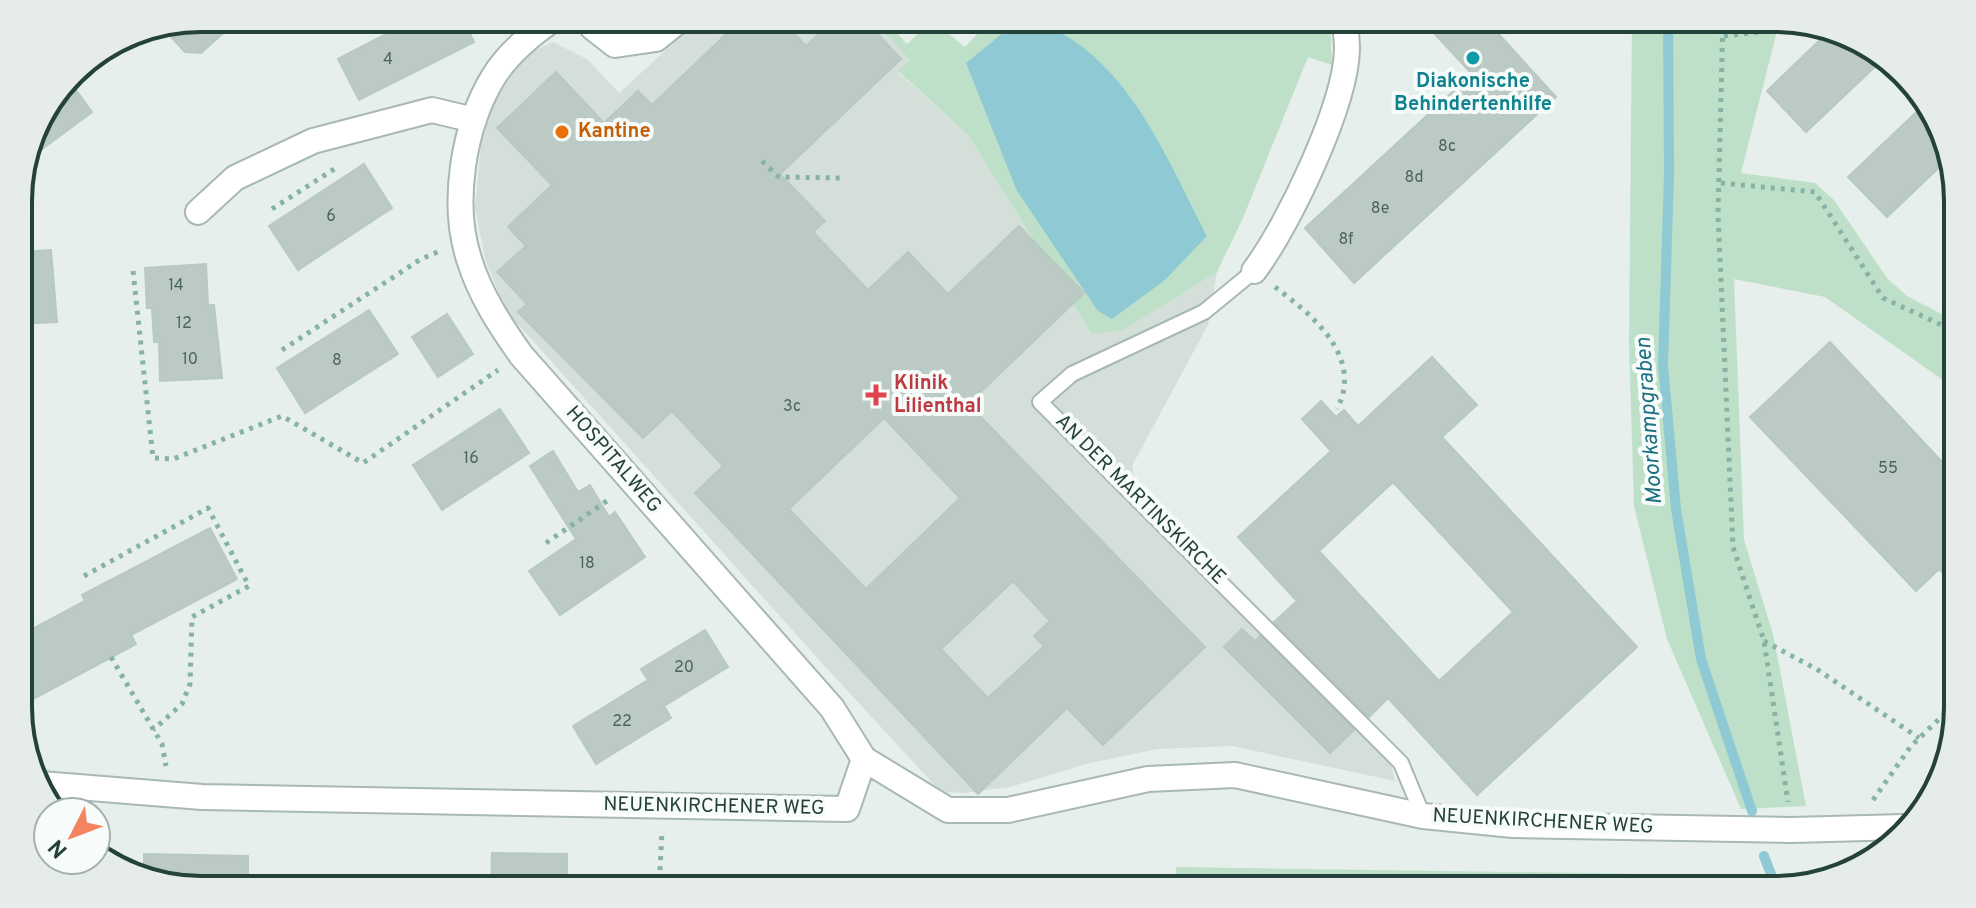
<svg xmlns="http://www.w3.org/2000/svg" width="1976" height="908" font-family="Overpass,sans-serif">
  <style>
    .built { fill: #d4dfda }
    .green { fill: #bfe0c8 }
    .water { fill: #8ec9d4 }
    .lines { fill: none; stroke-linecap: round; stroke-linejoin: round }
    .stream { stroke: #8ec9d4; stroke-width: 10 }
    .building { fill: #bbcac4; stroke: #b8c9c2; stroke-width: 2; fill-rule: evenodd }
    .service-casing { stroke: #a8b8b2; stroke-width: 18 }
    .minor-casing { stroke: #a8b8b2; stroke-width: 28 }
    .path { stroke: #86b3a5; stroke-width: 5; stroke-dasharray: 4 6; stroke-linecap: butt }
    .service { stroke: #fff; stroke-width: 14 }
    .minor { stroke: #fff; stroke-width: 24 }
    .culture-dot { fill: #0f9aa8; stroke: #f7fbf9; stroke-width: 3 }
    .food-dot { fill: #e8710a; stroke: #f7fbf9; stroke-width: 3 }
    .health-dot { fill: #e0444e; stroke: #f7fbf9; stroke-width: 3 }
    .labels { text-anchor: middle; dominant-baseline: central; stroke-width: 8; stroke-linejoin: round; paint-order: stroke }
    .number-label { font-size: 16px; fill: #4a645c }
    .culture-label { font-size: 20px; font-weight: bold; fill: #0d838f; stroke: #f7fbf9 }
    .food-label { font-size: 20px; font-weight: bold; fill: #c56008; stroke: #f7fbf9; text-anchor: start }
    .health-label { font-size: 20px; font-weight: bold; fill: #be3a42; stroke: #f7fbf9; text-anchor: start }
    .street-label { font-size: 20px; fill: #24423a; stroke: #f7fbf9 }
    .water-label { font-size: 22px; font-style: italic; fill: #1c6f80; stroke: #f7fbf9 }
    .rim { fill: none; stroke: #24423a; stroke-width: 4 }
  </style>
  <rect width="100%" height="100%" fill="#e6efeb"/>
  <path class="built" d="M701,18H870L910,60L898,72L968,135L1092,334L1123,329L1217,272L1208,325L1133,464L1132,499L1391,762L1395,781L1232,746L1157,749L1086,764L1010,787L963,793L941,792L820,661L506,311L485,259L475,207L481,144L494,102L525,55L553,42L587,59L619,93Z"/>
  <path class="green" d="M870,18H883L907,44L927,25L948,33L965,47L992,18H1330L1332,65L1308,57L1243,218L1217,272L1123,330L1092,334L968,135L898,71L910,60Z
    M1632,18L1780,19L1741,173L1815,183L1834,200L1887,278L1907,296L1957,322V390L1825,297L1734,279L1744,540L1773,634L1806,806L1741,809L1667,639L1634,506L1629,344Z
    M1176,867L1788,876L1830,875L1787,890H1175Z"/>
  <path class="water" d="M1014,24C1030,27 1054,28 1068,37C1137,80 1171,167 1207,236L1165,280L1112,319L1098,311L1017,191L966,63Z"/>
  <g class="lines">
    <path class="stream" d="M1668,18L1669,174L1663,365L1676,509L1701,659L1752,811
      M1764,856L1777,890"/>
  </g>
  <path class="building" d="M201,18H240L201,53L185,52L161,26Z
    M417,18H462L474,42L359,100L338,59Z
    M743,18H780L806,46L836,18H863L901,59L780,174L825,221L813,232L868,290L908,252L948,294L1019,226L1084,293L968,404L1205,647L1103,745L1067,708L978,794L695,493L723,466L672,411L643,438L518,312L527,304L497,272L526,246L508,227L552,185L497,128L556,72L604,123L638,91L652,105ZM884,418L960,498L866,589L789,509ZM1013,581L1050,621L1034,636L1044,646L988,698L941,649Z
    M1420,18H1484L1556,97L1354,283L1305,228L1472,74Z
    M1831,29L1846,32L1882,60L1806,132L1767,91Z
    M68,79L92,112L26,161L37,120Z
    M1926,103L1949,158L1887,217L1848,177Z
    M364,164L392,208L298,270L269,226Z
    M51,250L57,322L19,324V252Z
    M206,264L208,305H214L222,378L160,381L159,342H154L152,308H147L145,268Z
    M369,310L398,354L305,413L277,368Z
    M447,314L473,354L438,377L412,337Z
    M1830,342L1957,478L1958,588L1939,569L1916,591L1750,417Z
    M1432,357L1477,405L1442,437L1637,647L1477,795L1388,698L1369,717L1274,622L1297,601L1238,537L1331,451L1302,419L1321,401L1336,417L1344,410L1358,426ZM1393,482L1513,612L1439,681L1319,551Z
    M500,409L529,453L442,510L413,465Z
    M553,451L578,492L590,485L609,517L615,512L645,557L560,615L529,571L576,539L530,466Z
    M210,528L237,579L131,635L136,644L20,706L19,636L85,601L82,595Z
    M1242,629L1255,641L1260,636L1354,730L1330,753L1224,647Z
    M705,630L728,667L664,706L671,718L596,764L573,726L648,680L641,669Z
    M492,853L567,854V890H491Z
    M144,854L248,856V890H201L144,879Z"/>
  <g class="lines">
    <g class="service-casing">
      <path id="service" d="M1254,271L1204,312L1072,374L1040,402L1401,763L1423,816"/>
    </g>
    <g class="minor-casing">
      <path id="minor" d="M555,18C532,34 509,52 494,76C463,126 451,204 469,259C480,295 500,325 521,355L832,708L864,759
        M587,18L592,27L615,45L656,39L682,18
        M198,212L235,178L313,141L432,110L474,120
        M1254,271C1288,226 1346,105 1347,49C1347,39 1345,28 1345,18
        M41,784L202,797L847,809L864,759L948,810H1008L1148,779L1235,775L1423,816L1513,825L1792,830L1904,827"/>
    </g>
    <path class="path" d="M1723,18L1718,214L1733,547L1764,641L1788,802
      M1724,36L1815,26
      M762,161L779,177L843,178
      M1721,183L1815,192L1883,298L1957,332
      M272,209L339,166
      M133,271L153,458L173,459L282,416L363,463L498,370
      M1275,287C1312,315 1364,356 1337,409
      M282,350L421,259L440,251
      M546,543L611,498
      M84,576L208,508L249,586L192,617L190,684L182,704L153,730
      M1764,641L1818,670L1919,738
      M111,657L162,744L166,766
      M1873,800L1911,746L1958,701
      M659,890L662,831"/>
    <use href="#service" class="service"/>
    <use href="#minor" class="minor"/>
  </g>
  <circle class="culture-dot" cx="1473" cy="58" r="8"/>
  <circle class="food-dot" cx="562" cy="132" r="8"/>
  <path class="health-dot" d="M872 383h8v8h8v8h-8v8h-8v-8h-8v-8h8z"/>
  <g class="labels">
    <g class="number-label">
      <text x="388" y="60">4</text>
      <text x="1447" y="147">8c</text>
      <text x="1414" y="178">8d</text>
      <text x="1380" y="209">8e</text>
      <text x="331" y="217">6</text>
      <text x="1346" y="240">8f</text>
      <text x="176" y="286">14</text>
      <text x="184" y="324">12</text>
      <text x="190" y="360">10</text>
      <text x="337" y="361">8</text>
      <text x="792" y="407">3c</text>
      <text x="471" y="459">16</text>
      <text x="1888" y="469">55</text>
      <text x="587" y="564">18</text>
      <text x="684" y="668">20</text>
      <text x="622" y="722">22</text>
    </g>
    <g class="culture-label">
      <text x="1473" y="82">Diakonische<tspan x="1473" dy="23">Behindertenhilfe</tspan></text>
    </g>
    <g class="food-label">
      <text x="578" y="132">Kantine</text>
    </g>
    <g class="health-label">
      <text x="894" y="384">Klinik<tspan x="894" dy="23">Lilienthal</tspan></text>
    </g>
    <g class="street-label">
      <text transform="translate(613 460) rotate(49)">HOSPITALWEG</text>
      <text transform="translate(1140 500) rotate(45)">AN DER MARTINSKIRCHE</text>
      <text transform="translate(714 807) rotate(1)">NEUENKIRCHENER WEG</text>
      <text transform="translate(1543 822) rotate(3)">NEUENKIRCHENER WEG</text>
    </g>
    <g class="water-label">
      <text transform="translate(1650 421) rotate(-94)">Moorkampgraben</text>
    </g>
  </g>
  <path d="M0 0H1976V908H0ZM201 32H1775A169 169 0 0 1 1944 201V707A169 169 0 0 1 1775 876H201A169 169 0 0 1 32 707V201A169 169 0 0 1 201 32Z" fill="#e6ecea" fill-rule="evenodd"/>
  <path class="rim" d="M201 32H1775A169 169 0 0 1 1944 201V707A169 169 0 0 1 1775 876H201A169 169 0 0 1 32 707V201A169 169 0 0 1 201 32Z"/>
  <g transform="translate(72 836) rotate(228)"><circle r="38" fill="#f7fbf9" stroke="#a3b1ad" stroke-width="2"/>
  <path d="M0-6L14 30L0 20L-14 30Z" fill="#f4845f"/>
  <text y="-12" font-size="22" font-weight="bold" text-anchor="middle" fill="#24423a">N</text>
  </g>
</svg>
